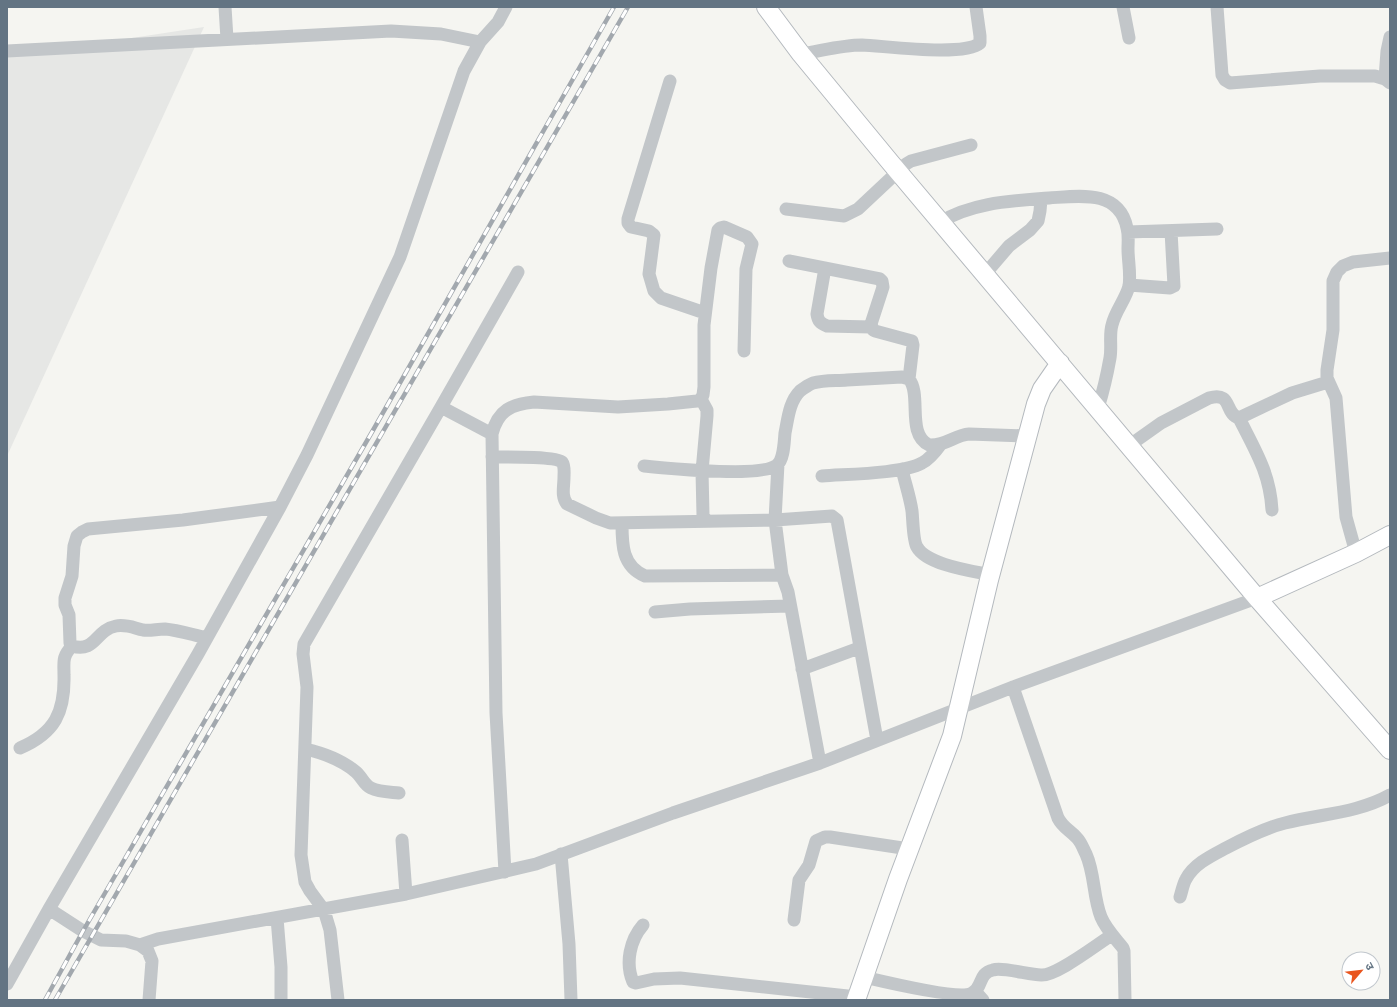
<svg xmlns="http://www.w3.org/2000/svg" width="1397" height="1007" font-family="'Golos Text','Noto Sans Devanagari',sans-serif">
  <style>
    .built { fill: #e6e7e5 }
    .lines { fill: none; stroke-linecap: round; stroke-linejoin: round }
    .secondary-casing { stroke: #b4b9be; stroke-width: 20 }
    .street { stroke: #c2c6c9; stroke-width: 13 }
    .secondary { stroke: #fff; stroke-width: 18 }
    .rail-casing { stroke: #a2a8ae; stroke-width: 4.5 }
    .rail { stroke: #fff; stroke-width: 3; stroke-dasharray: 9; stroke-linecap: butt }
  </style>
  <rect width="100%" height="100%" fill="#f5f5f1"/>
  <path class="built" d="M204,27L7,456V57Z"/>
  <g class="lines">
    <g class="secondary-casing">
      <path id="secondary" d="M766,7L801,54L890,162L1257,598L1390,750
        M1257,598L1356,553L1390,535
        M856,1000L898,879L952,736L989,580L1036,404L1042,389L1060,363"/>
    </g>
    <path class="street" d="M225,7L227,39
      M1123,7L1129,38
      M1217,7L1222,75L1225,80L1230,83L1320,76H1375L1385,79L1390,83
      M7,51L391,31L441,34L480,42
      M801,54C821,51 842,45 862,45C886,46 964,57 980,43V36L976,7
      M1385,79L1387,51L1390,37
      M670,81L628,219V223L631,227L649,231L654,235L649,274L654,291L661,298L705,313
      M786,209L844,216L858,209L906,164L911,161L971,145
      M940,222C974,202 1011,201 1049,198C1079,196 1119,189 1127,228C1129,235 1128,242 1128,249C1128,261 1131,274 1129,286C1126,299 1115,311 1112,325C1109,335 1112,347 1110,358C1107,375 1103,392 1098,408
      M1128,232L1217,229
      M789,261L880,279L882,281L883,287L871,324L873,330L875,331L912,341L913,345L909,379
      M825,268L817,314C818,321 820,323 827,326L871,327
      M985,274L1009,246L1030,230L1038,221L1040,211L1041,199
      M1129,285L1170,288L1174,286L1171,231
      M701,399L707,410V416L702,471L703,515L704,518L708,521
      M441,407L492,434
      M1239,418C1255,450 1270,473 1272,510
      M1130,445L1161,423L1209,398C1233,391 1224,414 1239,418L1292,393L1328,382
      M492,457C503,457 557,456 562,462C565,466 564,473 564,477C564,487 561,496 567,504L596,518L610,523L775,520L832,516L837,520L877,740
      M778,464L775,520L782,575L788,592L820,763
      M644,466C667,468 761,478 777,465C784,459 784,443 785,433C788,419 789,402 800,391C804,388 808,385 813,383C824,380 836,381 847,380C865,379 883,378 902,377L909,379C922,395 906,434 929,445C946,446 955,435 969,434L1028,436
      M902,469C905,483 910,497 912,511C913,520 913,541 917,547C927,565 972,571 991,575
      M822,476C846,474 902,474 922,463C930,459 936,451 941,444
      M622,523C622,545 622,566 645,576L782,575
      M1356,553L1346,517L1336,398L1327,378V370L1333,330V281L1337,272L1343,266L1353,262L1390,258
      M655,612L690,609L790,606
      M207,638C193,635 178,630 165,629C157,629 150,631 143,630C134,628 126,624 116,626C95,630 96,653 72,646L70,643L69,615L65,605V598L72,576L74,546L77,536L82,532L88,529L183,520L280,507
      M802,669L859,648
      M1013,687L1058,818C1063,828 1070,830 1077,838C1081,842 1083,848 1086,854C1095,874 1093,897 1101,917C1106,929 1115,938 1123,948L1124,951L1125,1000
      M20,748C55,733 65,712 64,675C64,661 62,657 72,646
      M305,749C323,753 342,760 356,772C362,777 364,785 371,788C379,792 390,792 399,793
      M402,840L406,894
      M561,854L569,944L571,1000
      M505,872L496,713L492,434C498,410 512,404 534,402L618,407L668,404L697,401L701,399L703,395L704,387V325L711,268L718,230L720,228L724,227L747,237L752,244L746,269L744,351
      M1180,897C1182,891 1183,884 1186,879C1194,864 1211,856 1226,848C1245,838 1265,828 1285,823C1320,814 1358,813 1390,795
      M49,909L83,931L101,940L126,941L140,945L148,951L152,961L149,1000
      M277,918L281,967V1000
      M794,920L799,880L809,865L816,841L825,837H830L909,849
      M643,925C630,940 625,963 633,982L636,983L654,979L680,978L857,997
      M140,945L158,939L406,894L536,864L673,813L820,763L1013,687L1257,598
      M864,977C881,981 960,1000 972,993C983,988 978,973 993,970C1002,967 1030,975 1041,975C1057,976 1097,944 1112,935
      M7,984L49,909L198,654L280,507L307,455L400,257L464,71L480,42L498,22L506,7
      M975,991L983,1000
      M338,1000L330,930L324,910L310,891L305,882L301,855L307,687L303,654L304,644L441,407L518,272"/>
    <use href="#secondary" class="secondary"/>
    <g class="rail-casing">
      <path id="rail" d="M45,1000L83,931L372,432L614,7
        M55,1000L628,7"/>
    </g>
    <use href="#rail" class="rail"/>
  </g>
  <rect width="1397" height="1007" fill="none" stroke="#637483" stroke-width="16"/>
  <g transform="translate(1361 971) rotate(62)"><circle r="19" fill="#ffffff" stroke="#c1c7cd"/>
  <path d="M0-3L7 15L0 10L-7 15Z" fill="#e9551e"/>
  <text y="-6" font-size="11" font-weight="bold" text-anchor="middle" fill="#637483">उ</text>
  </g>
</svg>
